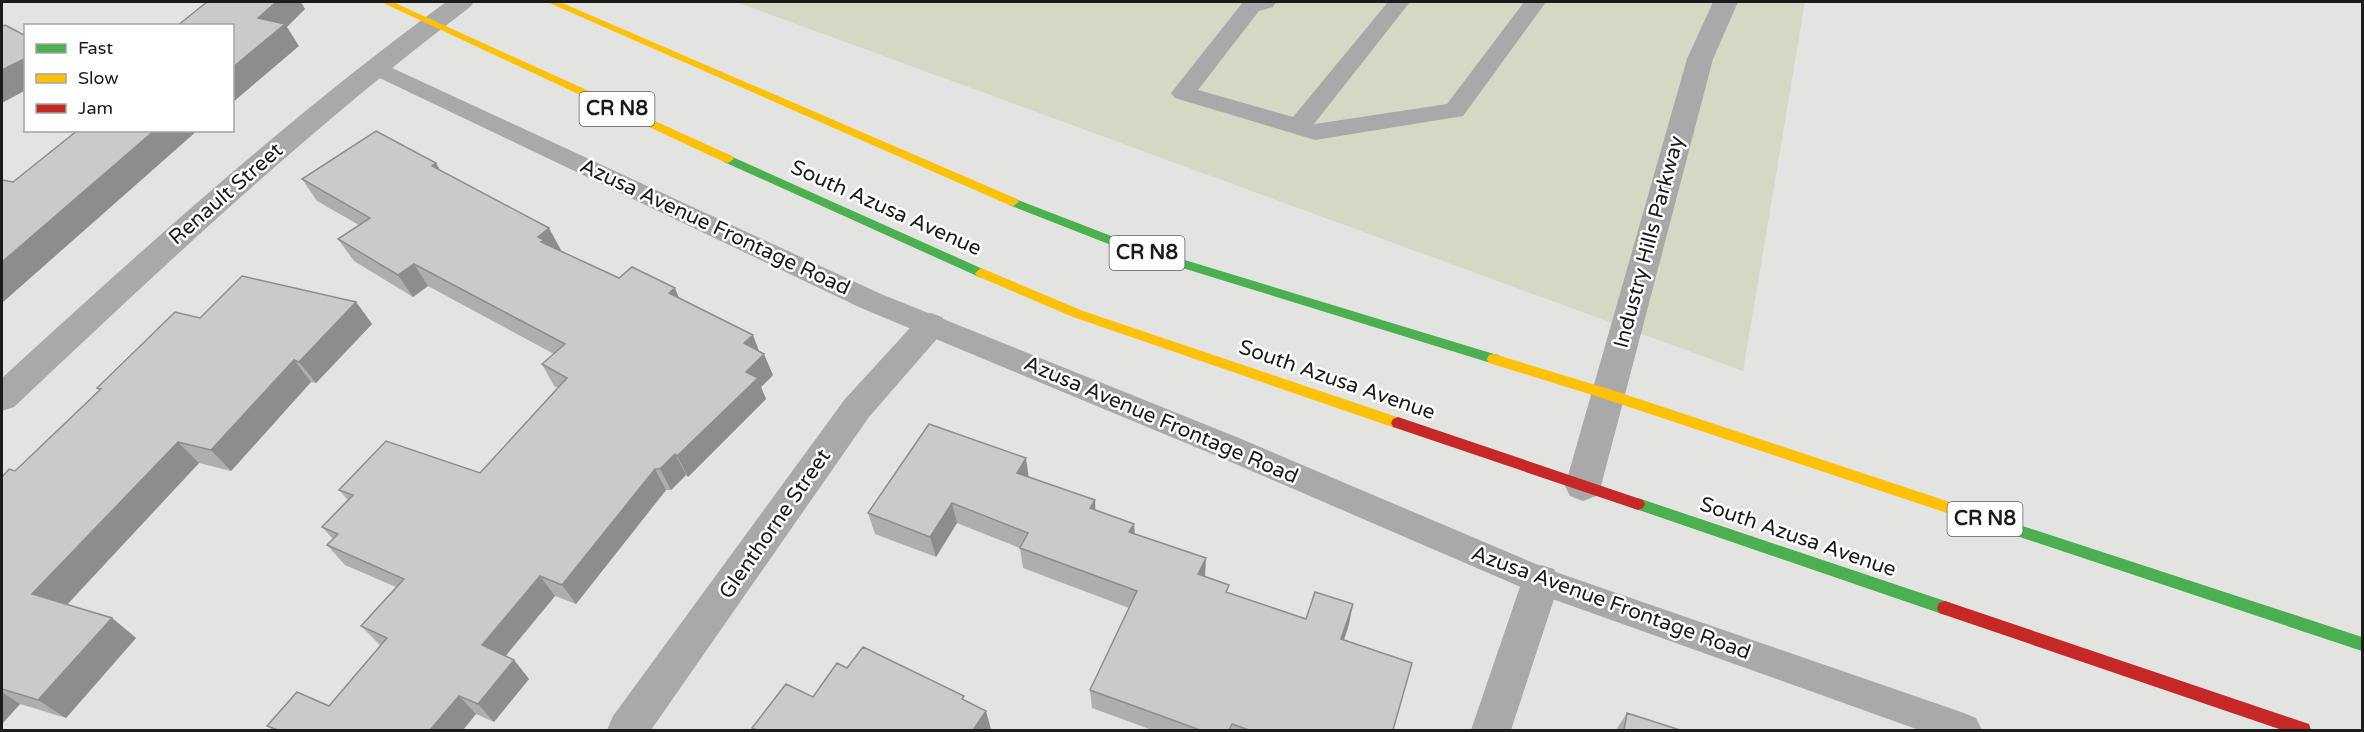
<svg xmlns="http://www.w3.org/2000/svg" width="2364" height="732" font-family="'Varela Round',sans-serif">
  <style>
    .green { fill: #d4d9c6 }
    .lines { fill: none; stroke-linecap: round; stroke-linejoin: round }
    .lane { fill: #a9a9a9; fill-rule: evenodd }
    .street { fill: #a9a9a9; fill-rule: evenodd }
    .fast { fill: #4caf50; fill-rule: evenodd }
    .slow { fill: #ffc107; fill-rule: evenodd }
    .jam { fill: #c62828; fill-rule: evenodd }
    .wall { fill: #aeafac }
    .shaded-wall { fill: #8d8e8c }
    .building { fill: #cacbc8; stroke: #8d8e8c; stroke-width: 1.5 }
    .labels { text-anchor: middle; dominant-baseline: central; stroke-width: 5; stroke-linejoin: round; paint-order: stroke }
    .shield { fill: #fff; stroke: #5f605f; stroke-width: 1.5 }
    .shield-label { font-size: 20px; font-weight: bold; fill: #1b1c1a }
    .street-label { font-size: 21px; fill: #1b1c1a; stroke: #fff }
  </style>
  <rect width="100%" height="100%" fill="#e3e4e1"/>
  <path class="green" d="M736,2H1805L1743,371Z"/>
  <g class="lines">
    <path class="lane" d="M1243,2H1276L1273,7L1259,11L1198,90L1293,117L1388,2H1410L1314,124H1315L1447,104L1524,2H1546L1463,116L1315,140L1175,98L1171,93Z
      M375,60L881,294L1239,438L1550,570L1964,713L1976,718L1982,730H1919L1530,591L1217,456L861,308L367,72L363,67L367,62Z"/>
    <path class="street" d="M446,2H474L470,7C308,130 161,268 14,407L2,411V378C145,247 289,117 446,2Z
      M1713,2H1738L1713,59L1601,486L1596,496L1583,501L1570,496L1565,486L1687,59Z
      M931,313L942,317L947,325L942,333L869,417L651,730H607L613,716L845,399L920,317Z
      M1541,565L1554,569L1560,581L1511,730H1471L1522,581L1528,569Z"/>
    <path class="fast" d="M728,155L985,270L987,273L981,278L977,276L724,162L722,159Z
      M1013,198L1132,244L1494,354L1499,355L1501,359L1499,363L1494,364L1124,250L1009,205L1007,202L1009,199Z
      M1638,498L1945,601L1951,603L1953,608L1951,613L1945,615L1633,508L1631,504L1633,500Z
      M1974,510L2362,637V651L1969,520L1967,516L1969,512Z"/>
    <path class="slow" d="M381,2H393L732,156L734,159L728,163L724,162Z
      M547,2H560L1017,199L1019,202L1013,206L1009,205Z
      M981,268L1083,311L1403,419L1405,423L1403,427L1398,429L1073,317L977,276L975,273Z
      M1494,354L1612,390L1974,510L1979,512L1981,516L1979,520L1974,522L1605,399L1489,363L1487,359L1489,355Z"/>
    <path class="jam" d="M1398,417L1643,500L1645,504L1643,508L1638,510L1393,427L1391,423L1393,419Z
      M1945,601L2303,722L2309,724L2311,730H2282L1945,615L1939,613L1937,608L1939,603Z"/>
  </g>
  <path class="wall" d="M441,170L561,250L560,251L619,278L679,298L759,351L773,375L761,387L766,399L688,477L686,475L671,490H666L576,604L555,596L505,656L514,660L529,679L494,722L476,714L463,730H273L267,726L329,706L381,646L361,626L396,587L345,565L327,545L333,539L322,527L348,500L339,490L480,473L558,388L554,386L542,364L554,354L428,286L413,297L354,261L338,239L359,225L317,201L302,179Z
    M356,302L372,324L316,383L311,382L231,471L199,463L67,605L112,618L136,638L66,718L20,704L2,724V477L15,471L99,390L97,388L200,318Z
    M1029,477L1095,510L1134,524L1135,534L1205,577L1228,593L1306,619L1349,624L1344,640L1393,730H1152L1092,708L1090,690L1129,608L1023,568L1020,548L957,523L936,557L875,534L868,513Z
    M1627,713L1680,730H1616Z"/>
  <path class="shaded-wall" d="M276,2H301L305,9L287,27L299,46L232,103V68L258,18Z
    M26,58V90L2,103V70Z
    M155,130H198L2,303V262Z
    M436,163L449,185L432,166Z
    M549,228L561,250L553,257L538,237Z
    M414,264L428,286L413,297L398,275Z
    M675,288L684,310L669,293Z
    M356,302L372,324L316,383L299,362Z
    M753,335L761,356L764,354L773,375L761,387L766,399L688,477L677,456L746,372L744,343Z
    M294,360L311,382L231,471L211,450Z
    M178,442L199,463L58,614L32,594Z
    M675,454L686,475L671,490L660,469Z
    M1026,458L1029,479L1017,473Z
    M655,469L666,490L576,604L562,585Z
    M1095,500L1096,520L1090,508Z
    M952,503L957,523L936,557L930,537Z
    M1134,524L1135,544L1129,532Z
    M1206,558L1205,578L1198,574Z
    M540,576L555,596L499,664L482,645Z
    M1353,604L1349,624L1338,658L1341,639Z
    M112,618L136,638L66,718L38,700Z
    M514,660L529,679L494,722L478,704Z
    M2,692L20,704L2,724Z
    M459,696L476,714L463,730H430Z
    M986,711L991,729L989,730H973Z"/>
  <path class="building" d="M207,2H276L258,18L285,24L232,68V26H177Z
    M5,25L26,36V58L2,70V27Z
    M78,130H155L2,262V180L13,182Z
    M376,131L436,163L432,166L549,228L538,237L544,240L541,242L619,278L632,267L675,288L669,293L753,335L744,343L764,354L746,372L758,378L677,456L675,454L660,469H655L562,585L540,576L482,645L514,660L478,704L459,696L430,730H278L267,726L297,692L329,706L387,638L361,626L404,579L327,545L338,534L322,527L353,495L339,490L386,441L480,473L567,378L542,364L565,344L414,264L398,275L338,239L370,218L302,179Z
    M242,276L356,302L299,362L294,360L211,450L178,442L32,594L112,618L38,700L2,689V477L9,469L15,471L101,389L97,388L175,312L200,318Z
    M929,424L1026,458L1017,473L1095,500L1090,508L1134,524L1129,532L1206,558L1198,574L1229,585L1226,592L1306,619L1315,592L1353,604L1341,639L1412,663L1393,730H1249L1232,724L1229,730H1200L1090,690L1137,591L1020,548L1028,533L952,503L930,537L868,513Z
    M863,647L964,696L962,699L986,711L973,730H757L752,728L786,684L813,697L837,663L847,668Z
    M1627,713L1680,730H1624Z"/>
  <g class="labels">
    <g class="shield">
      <rect x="579.5" y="92" width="75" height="34" rx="4.5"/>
      <rect x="1109.5" y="236" width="75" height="34" rx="4.5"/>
      <rect x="1947.5" y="502" width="75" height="34" rx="4.5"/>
    </g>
    <g class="shield-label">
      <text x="617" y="109">CR N8</text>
      <text x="1147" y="253">CR N8</text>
      <text x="1985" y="519">CR N8</text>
    </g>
    <g class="street-label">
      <text transform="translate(226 194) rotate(-41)">Renault Street</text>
      <text transform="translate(886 208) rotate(24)">South Azusa Avenue</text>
      <text transform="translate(715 227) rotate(25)">Azusa Avenue Frontage Road</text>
      <text transform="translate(1649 242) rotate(-75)">Industry Hills Parkway</text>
      <text transform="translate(1337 380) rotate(19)">South Azusa Avenue</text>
      <text transform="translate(1161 420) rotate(23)">Azusa Avenue Frontage Road</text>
      <text transform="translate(775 524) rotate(-55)">Glenthorne Street</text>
      <text transform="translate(1798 537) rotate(19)">South Azusa Avenue</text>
      <text transform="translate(1611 603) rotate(20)">Azusa Avenue Frontage Road</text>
    </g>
  </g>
  <rect width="2364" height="732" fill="none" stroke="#1b1c1a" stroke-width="6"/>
  <rect x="24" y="24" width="210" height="108" fill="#ffffff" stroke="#a4a4a3" stroke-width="1.5"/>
  <rect x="36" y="44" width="30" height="9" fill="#4caf50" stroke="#a4a4a3" stroke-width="1.5"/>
  <text x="78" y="54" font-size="18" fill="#1b1c1a">Fast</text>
  <rect x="36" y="74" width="30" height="9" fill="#ffc107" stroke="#a4a4a3" stroke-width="1.5"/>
  <text x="78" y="84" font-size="18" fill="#1b1c1a">Slow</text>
  <rect x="36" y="104" width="30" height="9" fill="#c62828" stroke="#a4a4a3" stroke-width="1.5"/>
  <text x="78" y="114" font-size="18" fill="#1b1c1a">Jam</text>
</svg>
